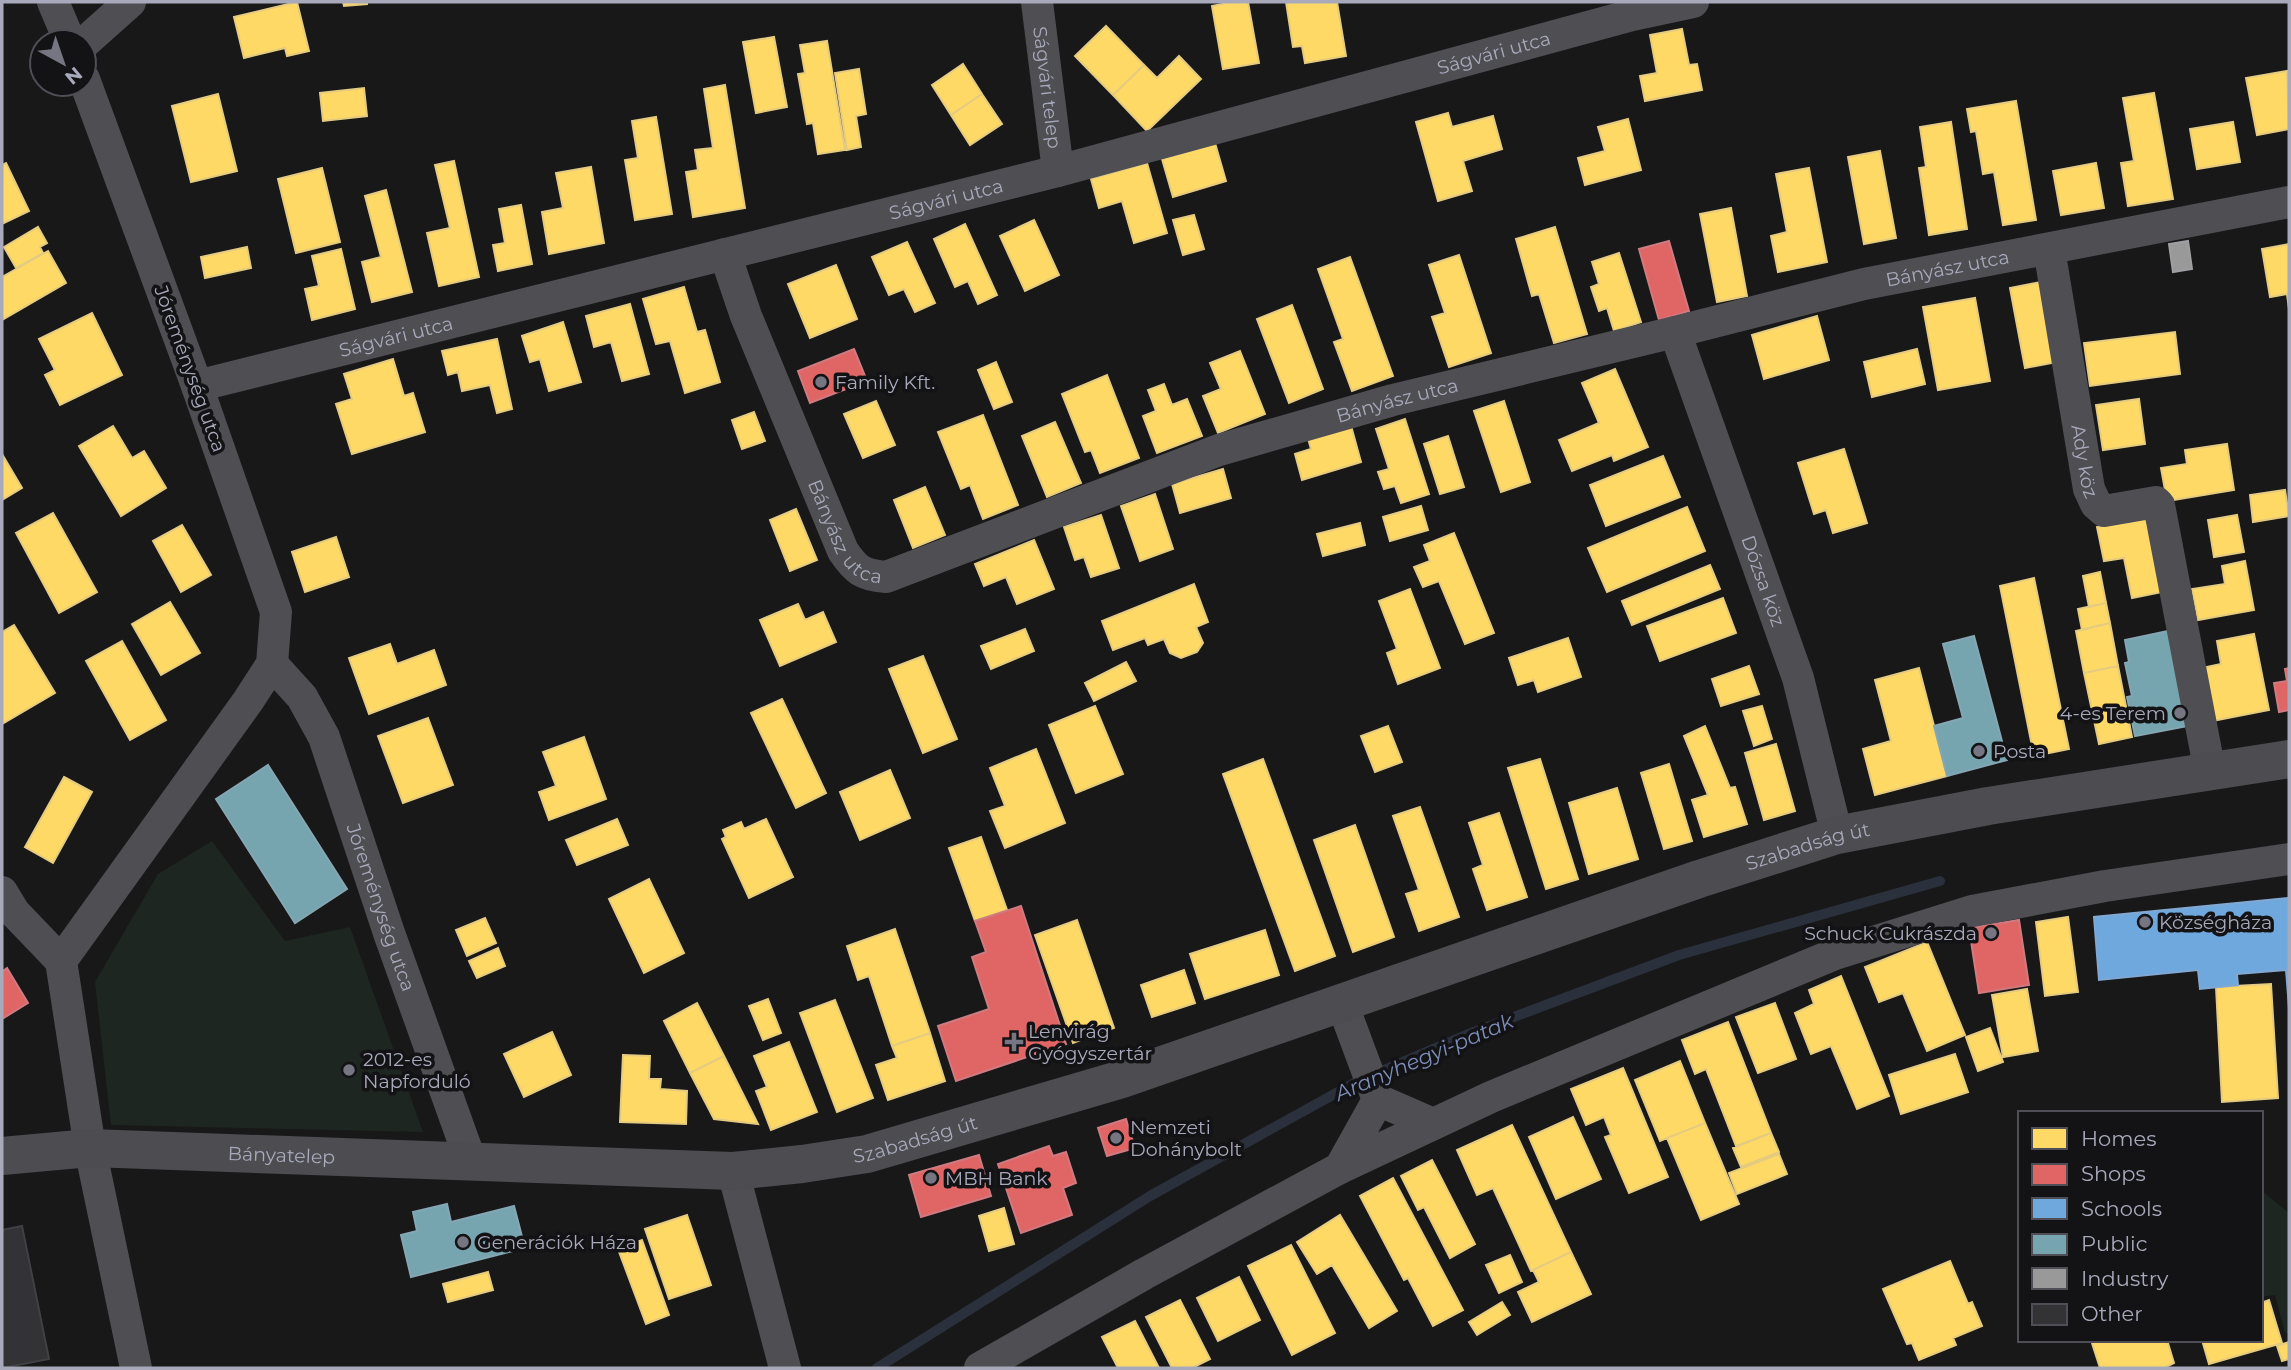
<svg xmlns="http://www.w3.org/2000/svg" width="2291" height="1370" font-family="Montserrat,sans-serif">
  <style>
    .green { fill: #1e2621 }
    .homes { fill: #ffd966; stroke: #e5cb80; stroke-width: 2 }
    .shops { fill: #e06666; stroke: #cf7a80; stroke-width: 2 }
    .schools { fill: #6fa8dc; stroke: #80a8d2; stroke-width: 2 }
    .public { fill: #76a5af; stroke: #85a6b3; stroke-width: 2 }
    .industry { fill: #999; stroke: #9e9ea3; stroke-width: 2 }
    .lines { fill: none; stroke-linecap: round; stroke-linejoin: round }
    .stream { stroke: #2a303c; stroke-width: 10 }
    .building { fill: #333335; stroke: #414145; stroke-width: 2 }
    .street { stroke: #4e4e53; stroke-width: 32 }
    .secondary { stroke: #4c4c51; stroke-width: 38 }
    .poi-dot { fill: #767682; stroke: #131215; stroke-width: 2.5 }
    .labels { text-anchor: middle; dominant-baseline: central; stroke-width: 7; stroke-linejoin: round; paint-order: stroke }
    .street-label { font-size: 19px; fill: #a8a9bb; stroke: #131215 }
    .poi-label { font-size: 19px; fill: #a8a9bb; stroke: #131215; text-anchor: start }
    .water-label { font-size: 21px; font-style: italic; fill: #7c8eb9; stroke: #131215 }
  </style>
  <rect width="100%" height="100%" fill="#181819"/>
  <path class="green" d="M212,841L285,941L350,927L423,1132L111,1125L95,982L158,874Z
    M2261,1190L2289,1213V1333H2285L2275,1295L2261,1297Z"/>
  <path class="homes" d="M297,2L309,51L287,56L285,48L244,58L234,17Z
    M343,2H367V4L344,6Z
    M1222,2H1248L1259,63L1223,69L1212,6L1222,4Z
    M1286,2H1337L1346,56L1305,63L1302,46L1293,47Z
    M1106,26L1144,65L1113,95L1075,56Z
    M1682,29L1689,65L1697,64L1702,90L1645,101L1640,76L1657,73L1650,35Z
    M774,37L787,107L756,113L743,42Z
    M827,41L845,150L818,154L813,123L807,124L798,74L805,73L800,45Z
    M1179,56L1201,79L1147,131L1113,95L1144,65L1157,78Z
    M963,64L982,94L951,115L932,85Z
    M859,69L866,114L856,116L861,147L847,150L835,73Z
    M2287,71L2289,129L2257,135L2246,78Z
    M725,85L745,208L693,217L686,172L698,170L695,150L713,148L704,89Z
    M364,88L367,116L323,121L320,93Z
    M2154,93L2173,199L2128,206L2121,163L2134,161L2123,98Z
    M218,94L237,171L191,182L172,106Z
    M982,94L1002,124L970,145L951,115Z
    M2016,101L2036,220L2003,225L1994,172L1983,174L1976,131L1971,132L1967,109Z
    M1448,113L1452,127L1493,116L1502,149L1463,161L1472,191L1438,201L1416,122Z
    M656,117L672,214L635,220L625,160L638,158L632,121Z
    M1628,119L1641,170L1585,185L1578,158L1605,151L1598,127Z
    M1951,122L1967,229L1929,235L1919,168L1926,167L1920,127Z
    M2233,122L2240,162L2197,169L2190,129Z
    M1215,143L1226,181L1173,197L1162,159Z
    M1880,151L1896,238L1864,244L1848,157Z
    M454,161L479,277L439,286L427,233L450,228L435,165Z
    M6,163L29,211L2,224V165Z
    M1147,163L1167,233L1134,243L1122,201L1099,208L1091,179Z
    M2096,163L2104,208L2061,215L2053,171Z
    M591,167L604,243L549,254L542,212L563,208L556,173Z
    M322,168L340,242L296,253L278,179Z
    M1809,168L1827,262L1778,272L1771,236L1787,232L1776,174Z
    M386,190L412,292L372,302L362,262L381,257L365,196Z
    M521,205L532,264L498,271L493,245L505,243L499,209Z
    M1731,208L1747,296L1717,302L1700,214Z
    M1194,215L1204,249L1183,255L1173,220Z
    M1034,220L1059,275L1025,291L1000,236Z
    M965,224L997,295L978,304L968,281L955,287L934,239Z
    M38,227L47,243L40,247L43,253L16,268L4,247Z
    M1555,227L1587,334L1554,343L1539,294L1532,296L1516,239Z
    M907,242L935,303L915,312L904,289L889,295L872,257Z
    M2289,244V309L2287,294L2270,297L2262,249Z
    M247,247L251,268L205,278L201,257Z
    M341,249L355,309L312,320L305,289L319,286L312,256Z
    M48,251L66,283L2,320V277Z
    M1619,253L1641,322L1614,331L1607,308L1599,311L1591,287L1599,284L1592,262Z
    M1459,255L1491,353L1449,367L1432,317L1445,313L1429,265Z
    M1350,257L1393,376L1352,391L1334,342L1343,339L1318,269Z
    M836,265L857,319L810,338L788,284Z
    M2041,282L2057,362L2025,368L2010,288Z
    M684,287L697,332L705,330L720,382L685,393L670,341L656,344L643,299Z
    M1975,298L1990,381L1938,390L1923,307Z
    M630,304L649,374L622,381L611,342L594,347L586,316Z
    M1292,305L1323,389L1289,403L1257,319Z
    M92,313L122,375L60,405L45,375L55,370L39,339Z
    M1817,316L1829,360L1764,379L1752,335Z
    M563,322L581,382L549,391L540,359L530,362L522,336Z
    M2175,332L2180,374L2090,386L2084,343Z
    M497,339L512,409L497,413L490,385L462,391L458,372L448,375L442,351Z
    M1917,349L1925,384L1872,397L1864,362Z
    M1240,351L1265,414L1218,433L1203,396L1221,389L1210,363Z
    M393,359L404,396L413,393L425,432L352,454L336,404L352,399L344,374Z
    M996,362L1012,402L994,409L978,370Z
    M1615,369L1648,447L1614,461L1612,455L1572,471L1559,440L1599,423L1582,383Z
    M1107,375L1139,458L1100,473L1091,450L1085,452L1062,394Z
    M1164,384L1172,405L1187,399L1202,436L1157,453L1143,416L1156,411L1148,390Z
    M2139,399L2145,444L2103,450L2096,405Z
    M876,401L895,445L863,458L844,414Z
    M1504,401L1530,482L1501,492L1474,411Z
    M754,412L765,441L742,449L732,420Z
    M983,415L1018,505L983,519L970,485L961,489L938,432Z
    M1405,419L1429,494L1401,503L1395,486L1384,489L1378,472L1389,469L1376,429Z
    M1055,422L1081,483L1047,497L1022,436Z
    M1350,422L1361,462L1302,480L1295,454L1311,449L1307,435Z
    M113,426L132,458L144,451L166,488L121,516L79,446Z
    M1448,436L1464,487L1440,494L1424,444Z
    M2227,444L2234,490L2167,501L2161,468L2187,464L2185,450Z
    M1844,449L1867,523L1833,533L1826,510L1814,514L1798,463Z
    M2,454L22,488L2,500Z
    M1663,456L1680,497L1606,526L1590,485Z
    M1223,469L1231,498L1180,513L1172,484Z
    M925,487L945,535L913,548L894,500Z
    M2285,490L2289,516L2253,522L2250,495Z
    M1155,494L1173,549L1140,561L1121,506Z
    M1421,506L1428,530L1390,541L1383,517Z
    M1687,507L1705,551L1607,592L1588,548Z
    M796,509L817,560L790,571L770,520Z
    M53,513L97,592L59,613L16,533Z
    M1101,515L1119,568L1091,577L1084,557L1075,560L1064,527Z
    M2237,515L2244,552L2214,557L2208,520Z
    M2152,516L2167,591L2132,598L2124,558L2104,561L2097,527Z
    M1360,523L1365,545L1323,556L1317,534Z
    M182,525L211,575L181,592L153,541Z
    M1454,533L1494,633L1465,644L1439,581L1423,587L1414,567L1430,561L1424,545Z
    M336,537L349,577L305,592L292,552Z
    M1034,540L1054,589L1017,604L1006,577L984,586L975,564Z
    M2245,561L2254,610L2198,620L2192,589L2225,584L2222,566Z
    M1710,565L1720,589L1632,625L1622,601Z
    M2100,572L2106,603L2089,607L2083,576Z
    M2034,578L2069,749L2034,756L2000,586Z
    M1194,584L1208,622L1196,627L1203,643L1197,652L1181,658L1170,653L1164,639L1148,645L1145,638L1113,650L1102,621Z
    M1410,589L1440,668L1398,684L1387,653L1397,649L1379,601Z
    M1723,598L1736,633L1660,661L1647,626Z
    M170,602L200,653L161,675L132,624Z
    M2106,603L2110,623L2082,630L2078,609Z
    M798,604L805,620L823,612L836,642L780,666L760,620Z
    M2110,623L2118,666L2084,673L2076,631Z
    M14,625L55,693L2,724V632Z
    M1025,629L1034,651L991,669L981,646Z
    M2254,634L2269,710L2207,722L2197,669L2221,664L2217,641Z
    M1568,638L1581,677L1538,692L1534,680L1518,685L1509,658Z
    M122,641L166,720L130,740L86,661Z
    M390,644L397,664L434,650L446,685L369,714L349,658Z
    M923,656L957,739L923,753L889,669Z
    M1126,662L1136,681L1094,701L1085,683Z
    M1749,666L1759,694L1721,706L1712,679Z
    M2118,666L2132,737L2099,744L2084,673Z
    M1919,668L1947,776L1875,795L1863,749L1891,741L1875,680Z
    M782,699L826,793L796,808L751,713Z
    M1095,706L1123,774L1076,793L1049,725Z
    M1762,706L1772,739L1754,746L1743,711Z
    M428,718L453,785L403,803L378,736Z
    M1388,726L1402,762L1375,772L1361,736Z
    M1705,726L1730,788L1735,787L1747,824L1704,837L1692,800L1708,795L1684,736Z
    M584,737L606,799L549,820L539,792L556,786L543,752Z
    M1776,744L1795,811L1764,820L1745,753Z
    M1036,749L1065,823L1005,848L990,811L1005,806L990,768Z
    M1263,759L1335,956L1295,971L1223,774Z
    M1540,759L1578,879L1546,889L1508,768Z
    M1669,764L1692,841L1664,849L1641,773Z
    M890,770L910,818L860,840L840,792Z
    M64,777L92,792L53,863L25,847Z
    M1617,788L1638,859L1589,874L1569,803Z
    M1420,807L1459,917L1419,931L1406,894L1419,890L1393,816Z
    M1499,813L1527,897L1487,910L1473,869L1483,865L1469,823Z
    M617,819L628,845L577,865L566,840Z
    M766,819L793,877L749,898L722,839L726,837L723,830L741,822L744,829Z
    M1355,825L1394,937L1353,952L1314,840Z
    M981,837L1007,910L975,921L949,848Z
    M649,879L684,953L644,973L609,899Z
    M2068,917L2078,992L2045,996L2036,922Z
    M485,918L496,943L467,956L456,930Z
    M1077,920L1114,1028L1073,1043L1035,935Z
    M895,929L930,1033L892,1046L869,976L858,980L847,946Z
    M1265,930L1279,975L1205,999L1190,954Z
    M1927,942L1965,1035L1927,1051L1903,993L1879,1002L1865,967Z
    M498,948L505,966L477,978L469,961Z
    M1184,970L1195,1003L1152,1017L1141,985Z
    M1841,976L1889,1096L1857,1109L1831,1046L1811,1054L1795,1013L1814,1004L1809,990Z
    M2271,984L2278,1098L2222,1102L2216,987Z
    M2027,989L2038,1051L2003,1057L1992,995Z
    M768,999L781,1033L763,1040L749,1006Z
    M835,1000L873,1098L837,1112L800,1013Z
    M697,1003L724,1056L690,1073L664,1021Z
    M1775,1003L1796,1059L1758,1073L1736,1017Z
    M1728,1022L1771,1133L1736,1146L1706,1069L1695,1074L1682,1040Z
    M1990,1028L2003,1062L1978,1071L1966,1037Z
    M552,1032L571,1075L524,1097L504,1054Z
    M930,1033L945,1081L888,1100L876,1065L897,1058L892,1046Z
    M789,1042L817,1112L771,1130L756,1091L767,1087L754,1056Z
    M1955,1054L1968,1092L1901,1114L1889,1075Z
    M623,1055L650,1056L649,1079H661L660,1089L687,1091L686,1124L620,1122Z
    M724,1056L758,1124L714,1119L690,1073Z
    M1680,1061L1705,1123L1660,1141L1635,1080Z
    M1623,1068L1668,1177L1629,1193L1605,1137L1611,1135L1604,1117L1586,1125L1571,1089Z
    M1573,1117L1601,1179L1556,1199L1529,1137Z
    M1705,1123L1739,1204L1701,1220L1667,1138Z
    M1512,1125L1571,1252L1531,1271L1493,1188L1477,1195L1457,1150Z
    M1771,1133L1779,1152L1741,1167L1733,1148Z
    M1779,1154L1787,1174L1737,1194L1729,1173Z
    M1432,1160L1475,1244L1450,1258L1424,1207L1418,1210L1401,1176Z
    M1393,1178L1463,1310L1433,1326L1408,1278L1404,1280L1360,1196Z
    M1004,1208L1014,1244L989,1251L979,1216Z
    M687,1215L711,1285L669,1299L645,1229Z
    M1340,1215L1397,1311L1369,1328L1332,1265L1317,1274L1297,1242Z
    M642,1240L669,1315L646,1324L618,1249Z
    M1291,1245L1335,1333L1292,1355L1248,1266Z
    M1571,1252L1591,1294L1532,1322L1518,1292L1539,1282L1533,1270Z
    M1510,1255L1522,1282L1499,1293L1486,1265Z
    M1950,1261L1968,1304L1972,1302L1982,1326L1953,1338L1956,1345L1919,1360L1912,1343L1907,1344L1883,1289Z
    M488,1272L493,1290L448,1302L443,1284Z
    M1239,1277L1260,1320L1218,1341L1197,1298Z
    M1180,1300L1210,1359L1192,1368H1172L1146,1317Z
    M2269,1300L2282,1343L2209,1364L2202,1340H2261V1303Z
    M1502,1302L1510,1315L1477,1335L1469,1322Z
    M1135,1321L1159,1368H1118L1102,1337Z
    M2091,1340H2167L2174,1363L2164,1368H2100Z
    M2289,1342V1359L2282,1361L2277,1346Z"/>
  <path class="shops" d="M1669,241L1689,311L1659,320L1639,249Z
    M854,349L867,381L810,403L798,371Z
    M2289,668V710L2279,712L2274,683L2287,681L2285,669Z
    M1021,906L1066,1044L956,1081L938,1026L989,1009L972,957L986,952L975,921Z
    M2019,920L2029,985L1979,993L1969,928Z
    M7,968L28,1003L2,1019V972Z
    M1126,1119L1135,1148L1107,1156L1098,1128Z
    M1049,1146L1053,1156L1066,1152L1076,1183L1063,1188L1072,1215L1021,1233L998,1164Z
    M979,1155L991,1196L921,1217L909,1175Z"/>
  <path class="schools" d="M2289,898V1008L2286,970L2237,974L2238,985L2200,989L2198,970L2099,980L2094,917Z"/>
  <path class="public" d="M2173,630L2193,725L2135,736L2127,697L2132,696L2125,663L2129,662L2125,640Z
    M1974,636L2007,760L1947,776L1934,726L1963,718L1943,644Z
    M268,765L347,889L295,923L216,799Z
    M447,1204L451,1222L514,1206L525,1248L411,1277L401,1235L417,1231L413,1212Z"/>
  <path class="industry" d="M2188,241L2192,269L2173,272L2169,244Z"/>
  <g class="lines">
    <path class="stream" d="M877,1368L1150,1196L1358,1081L1466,1035L1679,955L1940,881"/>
  </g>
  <path class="building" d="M22,1226L49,1359L2,1368V1230Z"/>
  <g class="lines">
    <g class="street">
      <path d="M53,2L70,42"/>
      <path id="s1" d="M1037,2L1058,171"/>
      <path d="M84,43L130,2"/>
      <path id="s2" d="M2049,249L2089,489L2096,504L2104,511L2156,502L2159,505L2210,772"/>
      <path id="s3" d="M725,254L746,316L843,551C856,570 862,575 886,577L1219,450L1393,400L1675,332L1864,284L2289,202"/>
      <path id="s4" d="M1675,332L1798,678L1837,835"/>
      <path id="s5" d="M197,386L1058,171L1632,15L1693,2"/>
      <path id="s6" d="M272,664L302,697L324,737L389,933L471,1162"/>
      <path d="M2,892L14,912L61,961"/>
      <path d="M61,961L248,701L272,664L276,612L197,386L84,79"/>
      <path d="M61,961L90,1148L136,1368"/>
      <path d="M1342,1003L1378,1100L1433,1124"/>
      <path d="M1340,1168L1491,1097L1835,954L1972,911L2105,886L2289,859"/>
      <path d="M733,1171L785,1368"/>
      <path d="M980,1368L1144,1274L1340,1168L1378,1100"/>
    </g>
    <path class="secondary" id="s7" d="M2,1156L90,1148L733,1171L802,1164L867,1154L1122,1079L1699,879L1837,835L1988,806L2289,759"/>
  </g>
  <g class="poi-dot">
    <circle cx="821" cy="382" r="7"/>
    <circle cx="2180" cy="713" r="7"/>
    <circle cx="1979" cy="751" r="7"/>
    <circle cx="2145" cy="922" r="7"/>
    <circle cx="1991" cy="933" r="7"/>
    <path d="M1010.5 1031.5h7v7h7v7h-7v7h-7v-7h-7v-7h7z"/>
    <circle cx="349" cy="1070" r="7"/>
    <circle cx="1116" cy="1138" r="7"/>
    <circle cx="931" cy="1178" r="7"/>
    <circle cx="463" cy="1242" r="7"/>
  </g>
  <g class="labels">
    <g class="street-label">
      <text stroke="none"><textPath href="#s5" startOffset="1339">Ságvári utca</textPath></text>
      <text stroke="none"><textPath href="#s1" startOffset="86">Ságvári telep</textPath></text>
      <text stroke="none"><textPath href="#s5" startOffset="772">Ságvári utca</textPath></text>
      <text stroke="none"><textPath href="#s3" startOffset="1480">Bányász utca</textPath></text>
      <text stroke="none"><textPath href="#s5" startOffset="205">Ságvári utca</textPath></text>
      <text transform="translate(190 369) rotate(70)">Jóreménység utca</text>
      <text stroke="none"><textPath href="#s3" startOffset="914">Bányász utca</textPath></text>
      <text stroke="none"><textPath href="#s2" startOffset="215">Ady köz</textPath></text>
      <text stroke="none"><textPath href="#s3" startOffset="306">Bányász utca</textPath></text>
      <text stroke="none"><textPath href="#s4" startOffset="264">Dózsa köz</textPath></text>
      <text stroke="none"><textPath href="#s7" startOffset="1857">Szabadság út</textPath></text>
      <text stroke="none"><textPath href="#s6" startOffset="270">Jóreménység utca</textPath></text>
      <text stroke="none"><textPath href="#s7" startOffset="917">Szabadság út</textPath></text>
      <text stroke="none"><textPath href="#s7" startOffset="280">Bányatelep</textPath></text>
    </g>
    <g class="poi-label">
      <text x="835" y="382">Family Kft.</text>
      <text x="2166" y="713" text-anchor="end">4-es Terem</text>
      <text x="1993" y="751">Posta</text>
      <text x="2159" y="922">Községháza</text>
      <text x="1977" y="933" text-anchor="end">Schuck Cukrászda</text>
      <text x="1028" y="1031">Lenvirág<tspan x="1028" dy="22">Gyógyszertár</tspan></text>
      <text x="363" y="1059">2012-es<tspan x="363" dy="22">Napforduló</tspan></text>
      <text x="1130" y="1127">Nemzeti<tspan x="1130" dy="22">Dohánybolt</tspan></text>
      <text x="945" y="1178">MBH Bank</text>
      <text x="477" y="1242">Generációk Háza</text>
    </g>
    <g class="water-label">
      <text transform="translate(1424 1057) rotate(-23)">Aranyhegyi-patak</text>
    </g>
  </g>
  <rect width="2291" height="1370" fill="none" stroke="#a8a9bb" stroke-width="7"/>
  <rect x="2018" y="1111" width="245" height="231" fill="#131215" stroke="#4f4e57" stroke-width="2"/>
  <rect x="2032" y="1128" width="35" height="21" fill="#ffd966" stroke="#4f4e57" stroke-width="2"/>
  <text x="2081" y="1146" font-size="21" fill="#a8a9bb">Homes</text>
  <rect x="2032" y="1164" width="35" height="21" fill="#e06666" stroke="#4f4e57" stroke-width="2"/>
  <text x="2081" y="1181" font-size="21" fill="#a8a9bb">Shops</text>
  <rect x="2032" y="1198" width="35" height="21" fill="#6fa8dc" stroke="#4f4e57" stroke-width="2"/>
  <text x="2081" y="1216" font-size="21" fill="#a8a9bb">Schools</text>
  <rect x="2032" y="1234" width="35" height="21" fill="#76a5af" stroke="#4f4e57" stroke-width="2"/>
  <text x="2081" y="1251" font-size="21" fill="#a8a9bb">Public</text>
  <rect x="2032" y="1268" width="35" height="21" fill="#999999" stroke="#4f4e57" stroke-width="2"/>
  <text x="2081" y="1286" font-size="21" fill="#a8a9bb">Industry</text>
  <rect x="2032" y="1304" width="35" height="21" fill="#333335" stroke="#4f4e57" stroke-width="2"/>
  <text x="2081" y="1321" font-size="21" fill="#a8a9bb">Other</text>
  <g transform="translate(63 63) rotate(140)"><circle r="33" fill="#131215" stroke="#4f4e57" stroke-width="2"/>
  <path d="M0-5L12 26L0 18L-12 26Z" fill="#767682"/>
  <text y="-10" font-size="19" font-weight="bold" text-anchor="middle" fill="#a8a9bb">N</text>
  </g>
</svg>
